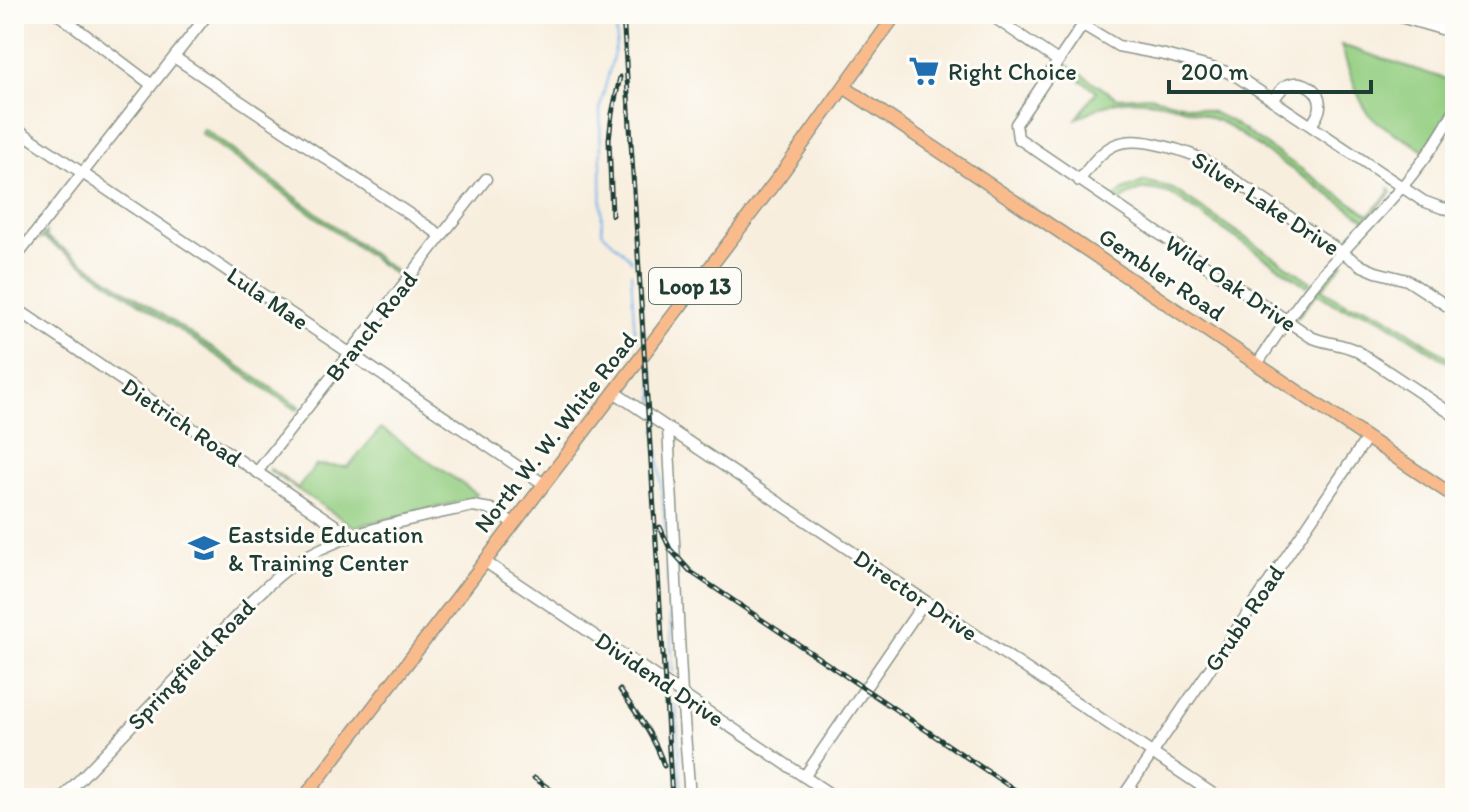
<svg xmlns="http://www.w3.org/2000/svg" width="1469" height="812" font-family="Itim,sans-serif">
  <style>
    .green { fill: #95cf83; stroke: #5a865c; stroke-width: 2 }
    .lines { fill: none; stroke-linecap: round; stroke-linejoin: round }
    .stream { stroke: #75b3e8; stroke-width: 2 }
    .minor-casing { stroke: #8c9689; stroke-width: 13 }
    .major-casing { stroke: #8c9689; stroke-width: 15 }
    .minor { stroke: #fff; stroke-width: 10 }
    .major { stroke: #fabb8c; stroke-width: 12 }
    .rail-casing { stroke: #1f3d34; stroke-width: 5 }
    .rail { stroke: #fdfcf7; stroke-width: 2; stroke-dasharray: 6; stroke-linecap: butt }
    .labels { text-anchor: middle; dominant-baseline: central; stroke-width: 6; stroke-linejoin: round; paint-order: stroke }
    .shield { fill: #fdfcf7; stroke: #62766e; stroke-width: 2 }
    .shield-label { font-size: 22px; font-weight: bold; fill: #1f3d34 }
    .poi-label { font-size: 24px; fill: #1f3d34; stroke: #fdfcf7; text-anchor: start }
    .street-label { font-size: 24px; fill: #1f3d34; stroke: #fdfcf7 }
  </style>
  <rect width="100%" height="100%" fill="#fdfcf7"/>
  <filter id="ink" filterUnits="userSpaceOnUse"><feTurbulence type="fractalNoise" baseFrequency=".0125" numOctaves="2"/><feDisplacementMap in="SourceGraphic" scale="16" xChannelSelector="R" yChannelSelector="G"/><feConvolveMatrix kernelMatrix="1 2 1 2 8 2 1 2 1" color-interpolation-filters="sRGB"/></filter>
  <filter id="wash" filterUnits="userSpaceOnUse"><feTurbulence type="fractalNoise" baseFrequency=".006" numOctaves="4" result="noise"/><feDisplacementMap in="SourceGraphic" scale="32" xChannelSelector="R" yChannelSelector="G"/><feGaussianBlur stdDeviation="1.8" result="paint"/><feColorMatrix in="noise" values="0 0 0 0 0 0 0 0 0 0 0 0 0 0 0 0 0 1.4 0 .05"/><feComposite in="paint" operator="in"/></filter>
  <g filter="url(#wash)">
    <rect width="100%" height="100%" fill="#f8eede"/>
    <path class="green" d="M1341,45L1455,82V100L1425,151C1408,140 1386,130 1371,116C1359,104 1346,62 1341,45Z
      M1065,63L1117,98L1150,96L1212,112L1229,120L1369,215L1390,192L1389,187L1392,192L1345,242L1365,219L1225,124C1192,109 1148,95 1112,103C1100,106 1088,113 1077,118L1097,91L1062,68Z
      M204,129L403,277L401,279L201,133Z
      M1145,181L1173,189L1311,282L1307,286L1302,283L1171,194C1149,188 1139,185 1120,202L1114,198L1123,190Z
      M46,232V237L300,407L297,410L43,238L39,240Z
      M1339,263H1343L1322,289L1339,300L1349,305L1364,306L1384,315L1455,362V367L1381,319L1363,311L1347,309L1334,304L1317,293L1296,319L1299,312Z
      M381,428L477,494L471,499L354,527L270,471V469L298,488L316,465L348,467Z"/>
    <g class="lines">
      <path class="stream" d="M615,14L617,41L600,107L602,232L630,258L631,261
        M631,273L635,336L638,340
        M653,370L655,413
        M656,430L666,533
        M666,554L673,672
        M676,703L682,798"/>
    </g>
  </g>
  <g filter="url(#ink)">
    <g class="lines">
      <g class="minor-casing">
        <path id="minor" d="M58,14L152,85
          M989,14L1058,61
          M1090,14L1016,124L1018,138L1311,337C1326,344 1342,343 1357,351L1455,416
          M1390,14L1455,33
          M1083,25L1118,46L1165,55L1227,72L1238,77L1423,201L1442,208L1455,210
          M174,57L442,236
          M1274,99C1278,94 1281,88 1287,85C1303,78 1321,90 1320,107C1319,114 1315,120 1311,125
          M14,127L544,484
          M1079,181C1105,144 1119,134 1164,146C1181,150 1196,155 1211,164L1362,266L1376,272L1407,280L1455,311
          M14,260L208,14
          M14,307L351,536
          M1257,364C1277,335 1296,305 1319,278C1367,222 1421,177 1455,109
          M614,392L1219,798
          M668,428L682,694L690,798
          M257,472L486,179
          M484,561L836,798
          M804,777L925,601
          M62,798L249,603C267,586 285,568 307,556C358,528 417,518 473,506L491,509L513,523
          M1122,798L1367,438"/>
      </g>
      <g class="major-casing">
        <path id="major" d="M844,87L1455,497
          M304,798L782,173L896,14"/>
      </g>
      <use href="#minor" class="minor"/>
      <use href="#major" class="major"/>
      <g class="rail-casing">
        <path id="rail" d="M623,14L672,798
          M612,215L609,139L612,114L620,77
          M660,527L670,549L691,572L1027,798
          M620,690C637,714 655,737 664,766
          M534,778L563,798"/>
      </g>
      <use href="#rail" class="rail"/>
    </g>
  </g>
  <defs>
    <g id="supermarket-bare" transform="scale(2.4)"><path d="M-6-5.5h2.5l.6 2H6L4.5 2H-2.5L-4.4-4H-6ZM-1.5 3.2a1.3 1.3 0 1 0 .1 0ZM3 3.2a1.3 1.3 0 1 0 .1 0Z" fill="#1f6fb2" stroke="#fdfcf7" stroke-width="2.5" paint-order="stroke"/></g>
    <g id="university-bare" transform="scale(2.4)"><path d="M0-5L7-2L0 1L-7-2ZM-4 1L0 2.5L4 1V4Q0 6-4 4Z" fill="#1f6fb2" stroke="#fdfcf7" stroke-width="2.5" paint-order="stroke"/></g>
  </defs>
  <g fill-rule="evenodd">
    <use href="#supermarket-bare" x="924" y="71"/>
    <use href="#university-bare" x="204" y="548"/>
  </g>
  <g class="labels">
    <rect class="shield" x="649" y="268" width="92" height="36" rx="6"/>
    <g class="shield-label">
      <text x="695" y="286">Loop 13</text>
    </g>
    <g class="poi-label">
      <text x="948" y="71">Right Choice</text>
      <text x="228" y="534">Eastside Education<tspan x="228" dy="28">&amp; Training Center</tspan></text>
    </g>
    <g class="street-label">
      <text transform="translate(1266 203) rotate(33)">Silver Lake Drive</text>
      <text transform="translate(1162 274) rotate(34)">Gembler Road</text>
      <text transform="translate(1231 283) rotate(34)">Wild Oak Drive</text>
      <text transform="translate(268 298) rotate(34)">Lula Mae</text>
      <text transform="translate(371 326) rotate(-52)">Branch Road</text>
      <text transform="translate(182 422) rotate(34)">Dietrich Road</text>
      <text transform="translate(555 432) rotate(-52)">North W. W. White Road</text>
      <text transform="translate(916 595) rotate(34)">Director Drive</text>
      <text transform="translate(1244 618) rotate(-56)">Grubb Road</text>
      <text transform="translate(191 664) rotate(-46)">Springfield Road</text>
      <text transform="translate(660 679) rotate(34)">Dividend Drive</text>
    </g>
  </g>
  <rect width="1469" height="812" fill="none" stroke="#fdfcf7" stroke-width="48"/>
  <path d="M1169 80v12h202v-12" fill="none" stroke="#1f3d34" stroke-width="4"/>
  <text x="1181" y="80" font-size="24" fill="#1f3d34" stroke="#fdfcf7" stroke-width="6" paint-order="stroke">200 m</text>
</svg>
